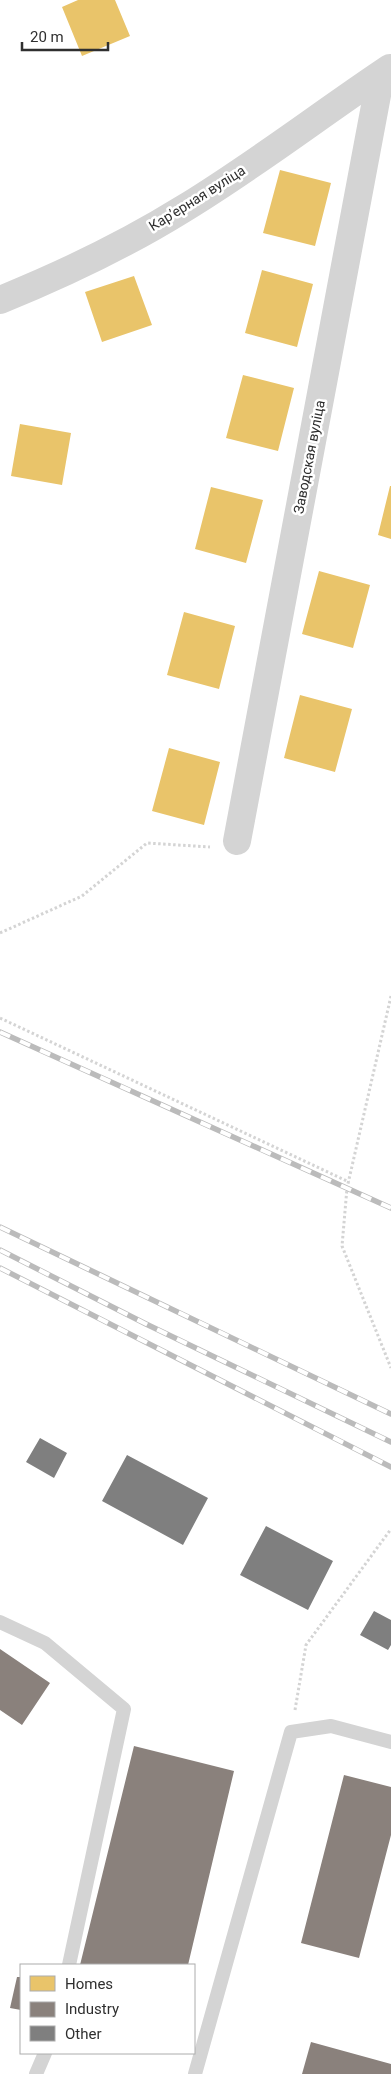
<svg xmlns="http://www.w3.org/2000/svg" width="391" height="2074" font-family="Roboto,sans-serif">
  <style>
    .homes { fill: #e9c46a }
    .industry { fill: #8a817c }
    .building { fill: #7f7f7f }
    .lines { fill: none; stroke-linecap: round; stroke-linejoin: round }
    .path { stroke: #d4d4d4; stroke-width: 3; stroke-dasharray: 2.5 2.5; stroke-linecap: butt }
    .lane { stroke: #d4d4d4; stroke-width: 14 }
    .street { stroke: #d4d4d4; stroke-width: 28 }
    .rail-casing { stroke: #bbb; stroke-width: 5.5 }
    .rail { stroke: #fff; stroke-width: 4; stroke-dasharray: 11; stroke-linecap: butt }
    .labels { text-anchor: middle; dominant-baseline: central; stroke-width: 5; stroke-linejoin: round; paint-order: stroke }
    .street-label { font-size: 14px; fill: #2f2f2f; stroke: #fff }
  </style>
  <rect width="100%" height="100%" fill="#fff"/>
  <path class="homes" d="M78,0H115L130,36L82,56L62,7Z
    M280,170L331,183L315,246L263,233Z
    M262,270L313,284L297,347L245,333Z
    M134,276L152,325L102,342L85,292Z
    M243,375L294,388L278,451L226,438Z
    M20,424L71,433L62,485L11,476Z
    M390,486H391V539L378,535Z
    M211,487L263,500L246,563L195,549Z
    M319,571L370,585L353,648L302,634Z
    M184,612L235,626L219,689L167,675Z
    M300,695L352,709L335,772L284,758Z
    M169,748L220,762L204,825L152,811Z"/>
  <path class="industry" d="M0,1649L50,1683L22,1725L0,1710Z
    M134,1746L234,1771L188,1965H80Z
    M344,1775L391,1787V1835L359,1958L301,1943Z
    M17,1977H21V2010L10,2008Z
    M311,2042L391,2064V2074H302Z"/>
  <path class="building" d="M40,1438L67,1453L54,1478L26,1462Z
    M127,1455L208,1498L183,1545L102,1501Z
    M266,1526L333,1561L308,1610L240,1575Z
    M374,1611L391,1620V1645L388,1650L360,1635Z"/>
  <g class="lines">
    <path class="path" d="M0,933L82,896L147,843L210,847
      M391,996L347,1188L342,1246L391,1368
      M0,1018L349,1182
      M295,1710L306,1645L391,1529"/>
    <path class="lane" d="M0,1622L45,1643L124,1709L69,1965
      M36,2074L45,2053
      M195,2074L291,1732L331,1726L391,1742"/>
    <path class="street" d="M0,300C64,274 125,245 183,209C254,166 321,114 390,68
      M237,841L381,74"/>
    <g class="rail-casing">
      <path id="rail" d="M0,1032L391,1208
        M0,1227L391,1414
        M0,1250L146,1324L391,1442
        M0,1268L391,1467"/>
    </g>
    <use href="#rail" class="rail"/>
  </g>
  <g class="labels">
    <g class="street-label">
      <text transform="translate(197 198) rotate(-32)">Карʼерная вуліца</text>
      <text transform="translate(309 457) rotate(-79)">Заводская вуліца</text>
    </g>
  </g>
  <rect x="20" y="1964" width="175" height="90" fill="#ffffff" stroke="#acacac"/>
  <rect x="30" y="1976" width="25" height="15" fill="#e9c46a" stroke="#acacac"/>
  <text x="65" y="1989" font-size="15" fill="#2f2f2f">Homes</text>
  <rect x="30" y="2002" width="25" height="15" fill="#8a817c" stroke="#acacac"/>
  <text x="65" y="2014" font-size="15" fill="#2f2f2f">Industry</text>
  <rect x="30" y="2026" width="25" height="15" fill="#7f7f7f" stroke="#acacac"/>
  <text x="65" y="2039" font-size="15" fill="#2f2f2f">Other</text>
  <path d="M22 42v8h86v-8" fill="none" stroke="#2f2f2f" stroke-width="2.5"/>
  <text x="30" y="42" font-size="15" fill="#2f2f2f" stroke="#ffffff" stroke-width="4" paint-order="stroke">20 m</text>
</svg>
